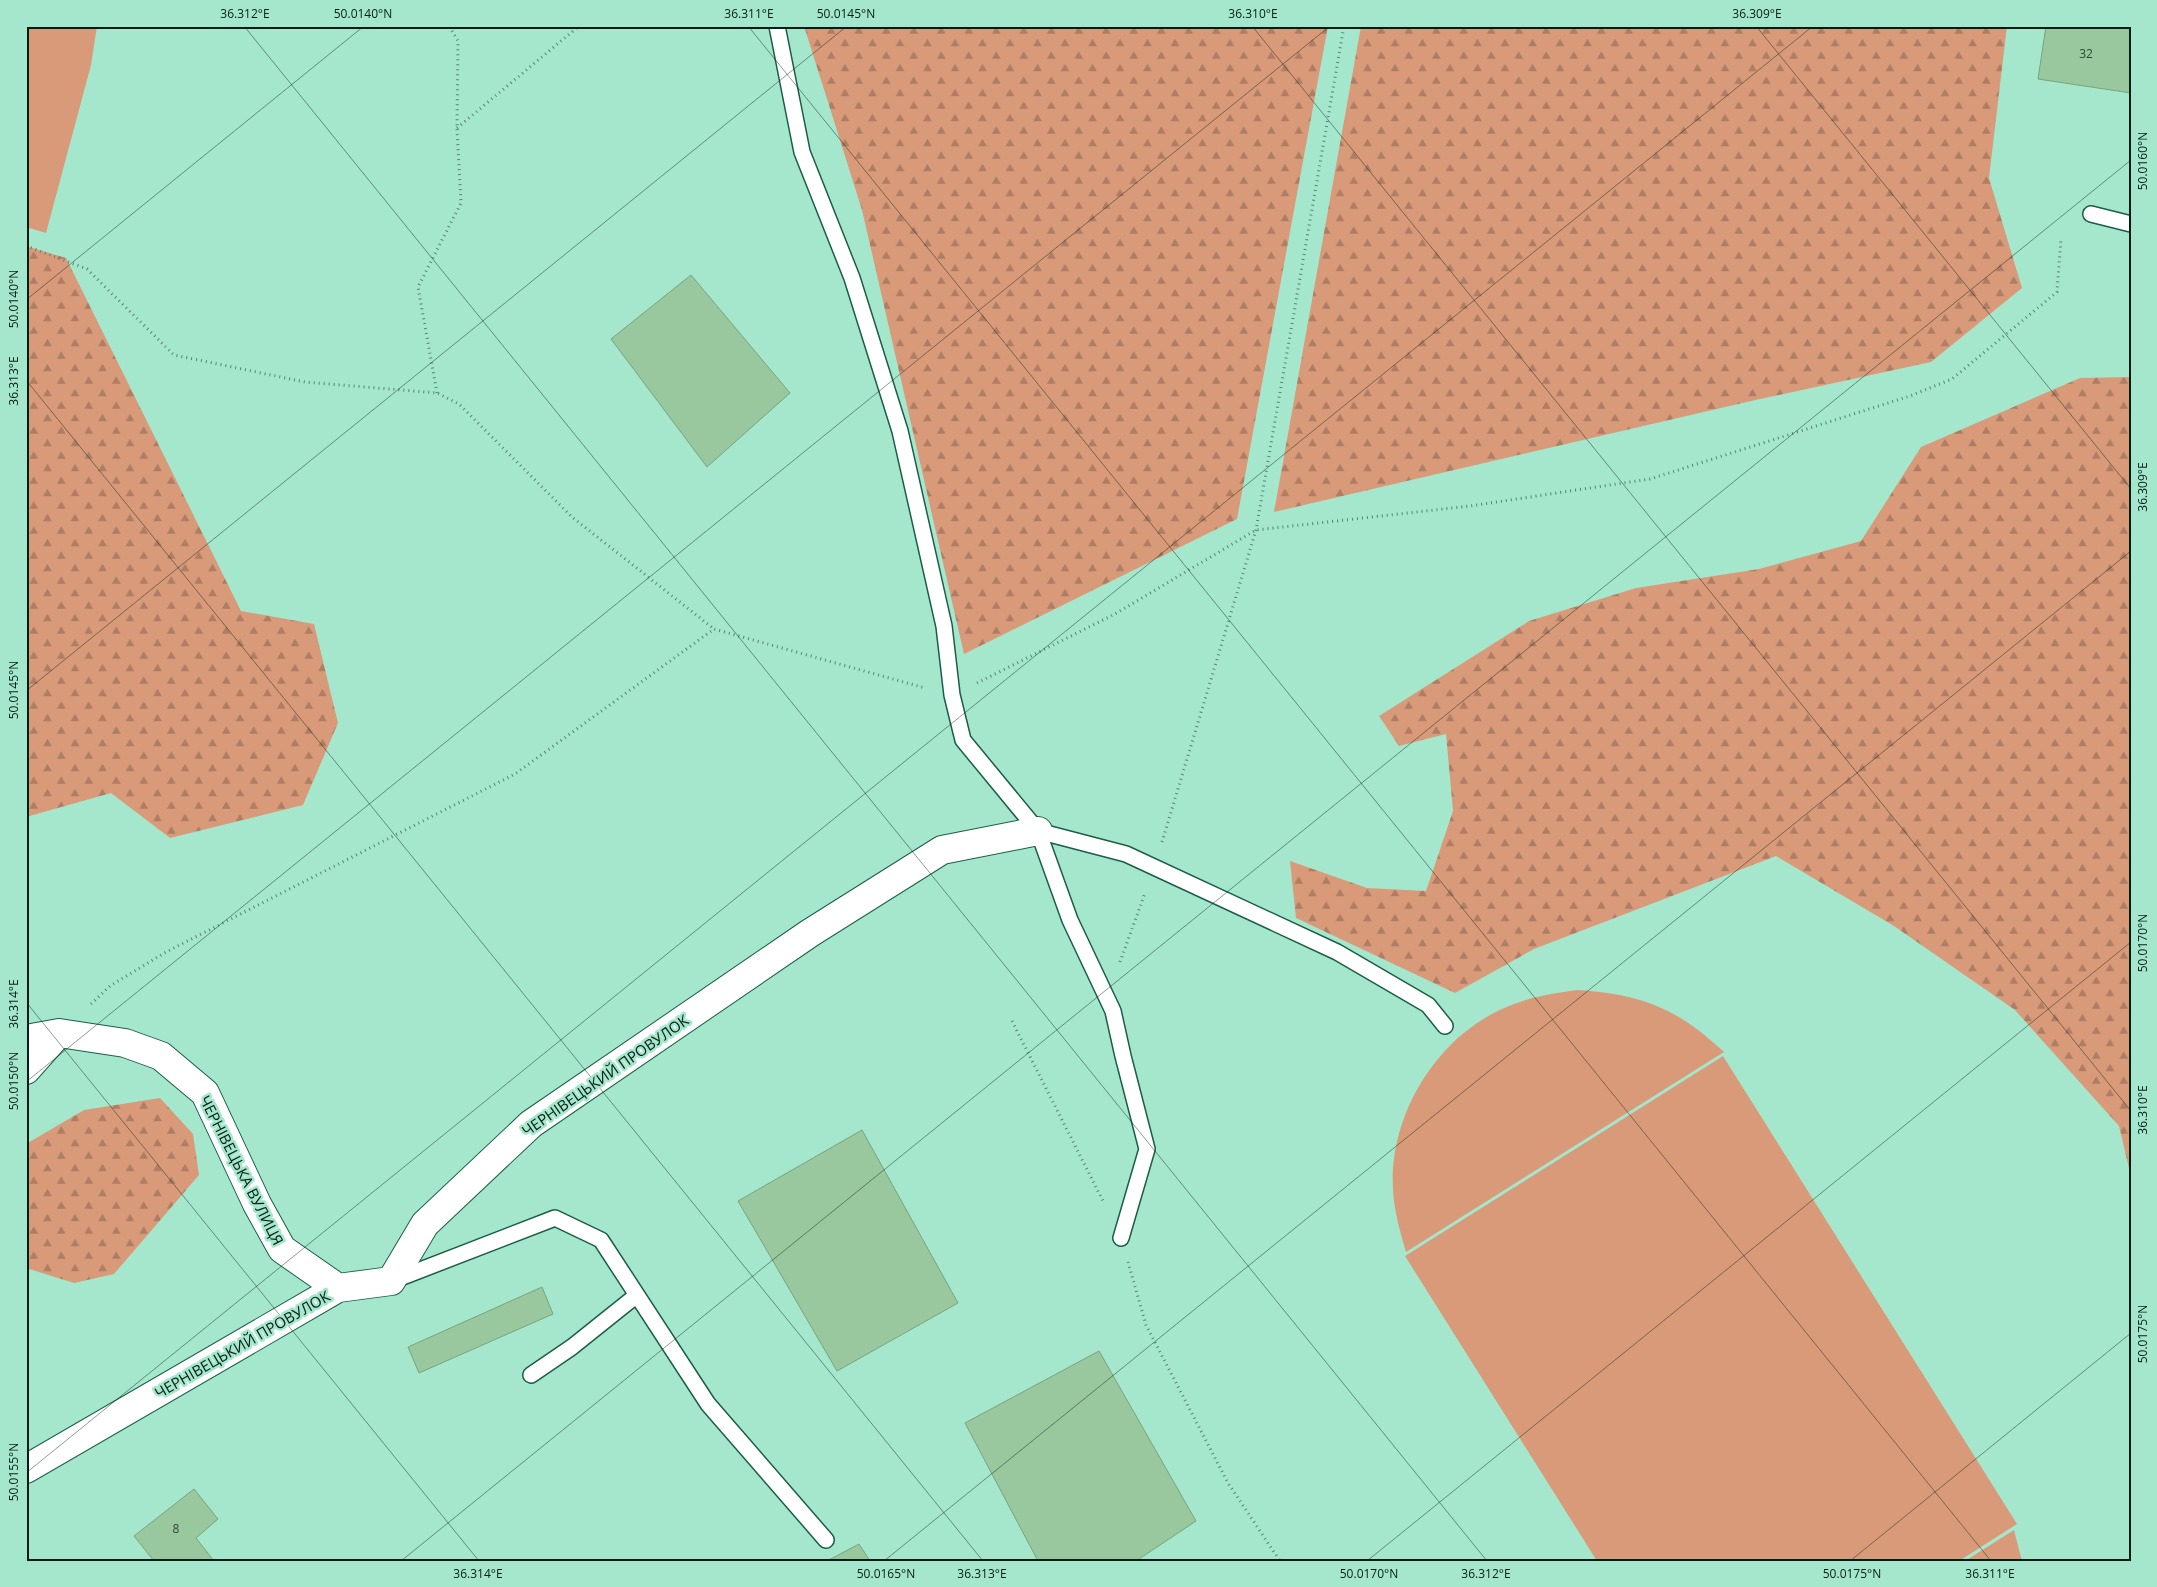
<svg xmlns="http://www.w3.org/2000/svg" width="2157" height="1587" font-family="'Open Sans',sans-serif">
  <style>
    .green { fill: #d99a7a }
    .forest { fill: url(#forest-firs) }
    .building { fill: #99c79e; stroke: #77a47c }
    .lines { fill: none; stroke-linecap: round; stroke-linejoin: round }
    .lane-casing { stroke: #1b5e48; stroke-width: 18 }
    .street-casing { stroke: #1b5e48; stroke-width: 30 }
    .path { stroke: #568473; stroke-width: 3; stroke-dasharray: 1 4; stroke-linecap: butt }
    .lane { stroke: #fff; stroke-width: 15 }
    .street { stroke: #fff; stroke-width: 28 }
    .ticks { fill: none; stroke: #041e15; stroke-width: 1; stroke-opacity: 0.45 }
    .labels { text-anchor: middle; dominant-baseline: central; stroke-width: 5; stroke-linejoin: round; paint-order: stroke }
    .number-label { font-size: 12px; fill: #294837 }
    .street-label { font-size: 15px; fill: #041e15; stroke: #a5e7cd }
    .neatline { fill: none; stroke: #041e15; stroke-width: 2 }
    .ticks-label { font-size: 12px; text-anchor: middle; fill: #041e15 }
  </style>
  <defs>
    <pattern id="forest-firs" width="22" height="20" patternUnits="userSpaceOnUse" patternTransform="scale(1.25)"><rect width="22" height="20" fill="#d99a7a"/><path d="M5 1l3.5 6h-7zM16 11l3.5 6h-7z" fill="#ae7d63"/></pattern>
  </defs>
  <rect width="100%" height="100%" fill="#a5e7cd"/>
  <path class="green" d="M26,26H97L91,65L46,233L26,227Z
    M1577,990C1641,994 1677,1008 1724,1052L1406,1252C1400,1231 1394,1211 1393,1189C1389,1112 1440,1031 1514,1004C1535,996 1555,993 1577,990Z
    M1723,1056L2017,1524L1959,1561H1597L1405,1256Z
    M2014,1530L2022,1561H1965Z"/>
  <path class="forest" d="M804,26H1328L1237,519L964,654L862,210Z
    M1361,26H2007L1989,178L2022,288L1931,362L1751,401L1274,512Z
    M26,246L66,258L241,611L314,624L338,723L303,805L170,838L111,793L26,817Z
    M2131,377V1177L2119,1126L2015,1010L1894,926L1776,856L1534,949L1455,993L1296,918L1290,861L1367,888L1426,891L1453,811L1446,734L1399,746L1379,716L1529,621L1636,588L1759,569L1861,541L1921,447L2080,378Z
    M160,1098L193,1134L199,1175L114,1274L74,1283L26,1268V1144L84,1110Z"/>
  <path class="building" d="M2046,26H2131V93L2038,79Z
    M691,275L790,393L707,467L611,339Z
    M862,1130L958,1303L837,1371L738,1201Z
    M542,1287L553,1314L419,1373L408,1347Z
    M1099,1351L1196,1521L1136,1561H1038L965,1423Z
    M194,1489L218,1519L196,1538L214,1561H154L134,1536Z
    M859,1544L870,1561H827Z"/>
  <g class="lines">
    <g class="lane-casing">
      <path id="lane" d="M777,26L802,152L852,278L900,431L944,626L952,695L963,740L1038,831L1070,920L1113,1011L1123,1056L1147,1149L1121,1238
        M2091,214L2131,224
        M1038,831L1126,854L1337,952L1428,1005L1445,1026
        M392,1281L555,1218L601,1240L708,1404L826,1540
        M531,1375L572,1347L637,1295"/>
    </g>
    <g class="street-casing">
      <path id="street" d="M26,1039L59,1033L125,1043L161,1056L205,1093L257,1204L282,1249L338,1288
        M26,1070L59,1033
        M26,1469L338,1288L391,1281L425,1224L531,1124L810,933L942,850L1038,831"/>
    </g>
    <path class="path" d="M457,128L579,26
      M26,246L87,269L174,355L305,382L437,393L459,404L572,517L714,629
      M437,393L418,287L461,203L457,129L458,41L449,26
      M977,683L1115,614L1256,530L1470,506L1650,479L1910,396L1952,379L2057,292L2061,239
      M1162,842L1256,530L1344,26
      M1120,962L1145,893
      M91,1004L110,986L166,952L515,774L714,629L925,688
      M1012,1021L1103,1201
      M1128,1262L1146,1325L1228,1483L1280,1561"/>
    <use href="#lane" class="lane"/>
    <use href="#street" class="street"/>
  </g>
  <path class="ticks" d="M244,26L1487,1561M748,26L1991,1561M1252,26L2131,1111M1756,26L2131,489M26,300L364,26M26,380L983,1561M26,691L847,26M26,1002L479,1561M26,1082L1330,26M26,1473L1813,26M401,1561L2131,160M884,1561L2131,551M1367,1561L2131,942M1850,1561L2131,1333"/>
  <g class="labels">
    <g class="number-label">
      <text x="2086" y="53">32</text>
      <text x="176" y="1528">8</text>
    </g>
    <g class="street-label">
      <text transform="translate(605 1075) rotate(-35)">ЧЕРНІВЕЦЬКИЙ ПРОВУЛОК</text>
      <text transform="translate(242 1170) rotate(63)">ЧЕРНІВЕЦЬКА ВУЛИЦЯ</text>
      <text transform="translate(242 1344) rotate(-30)">ЧЕРНІВЕЦЬКИЙ ПРОВУЛОК</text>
    </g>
  </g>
  <rect width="2157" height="1587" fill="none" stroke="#a5e7cd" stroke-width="55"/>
  <rect x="28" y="28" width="2102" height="1532" class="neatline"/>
  <g class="ticks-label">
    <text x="245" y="18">36.312°E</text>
    <text x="363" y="18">50.0140°N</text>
    <text x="749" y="18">36.311°E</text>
    <text x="846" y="18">50.0145°N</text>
    <text x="1253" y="18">36.310°E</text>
    <text x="1757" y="18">36.309°E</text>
    <text transform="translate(2143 161) rotate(-90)" y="4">50.0160°N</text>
    <text transform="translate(14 299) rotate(-90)" y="4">50.0140°N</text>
    <text transform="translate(14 381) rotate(-90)" y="4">36.313°E</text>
    <text transform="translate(2143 487) rotate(-90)" y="4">36.309°E</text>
    <text transform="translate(14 690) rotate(-90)" y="4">50.0145°N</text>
    <text transform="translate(2143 943) rotate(-90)" y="4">50.0170°N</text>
    <text transform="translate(14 1004) rotate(-90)" y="4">36.314°E</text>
    <text transform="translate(14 1081) rotate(-90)" y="4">50.0150°N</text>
    <text transform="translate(2143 1110) rotate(-90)" y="4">36.310°E</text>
    <text transform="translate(2143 1334) rotate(-90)" y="4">50.0175°N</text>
    <text transform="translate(14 1472) rotate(-90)" y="4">50.0155°N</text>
    <text x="478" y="1578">36.314°E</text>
    <text x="886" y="1578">50.0165°N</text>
    <text x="982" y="1578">36.313°E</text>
    <text x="1369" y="1578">50.0170°N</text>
    <text x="1486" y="1578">36.312°E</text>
    <text x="1852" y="1578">50.0175°N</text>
    <text x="1990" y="1578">36.311°E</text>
  </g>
</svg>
